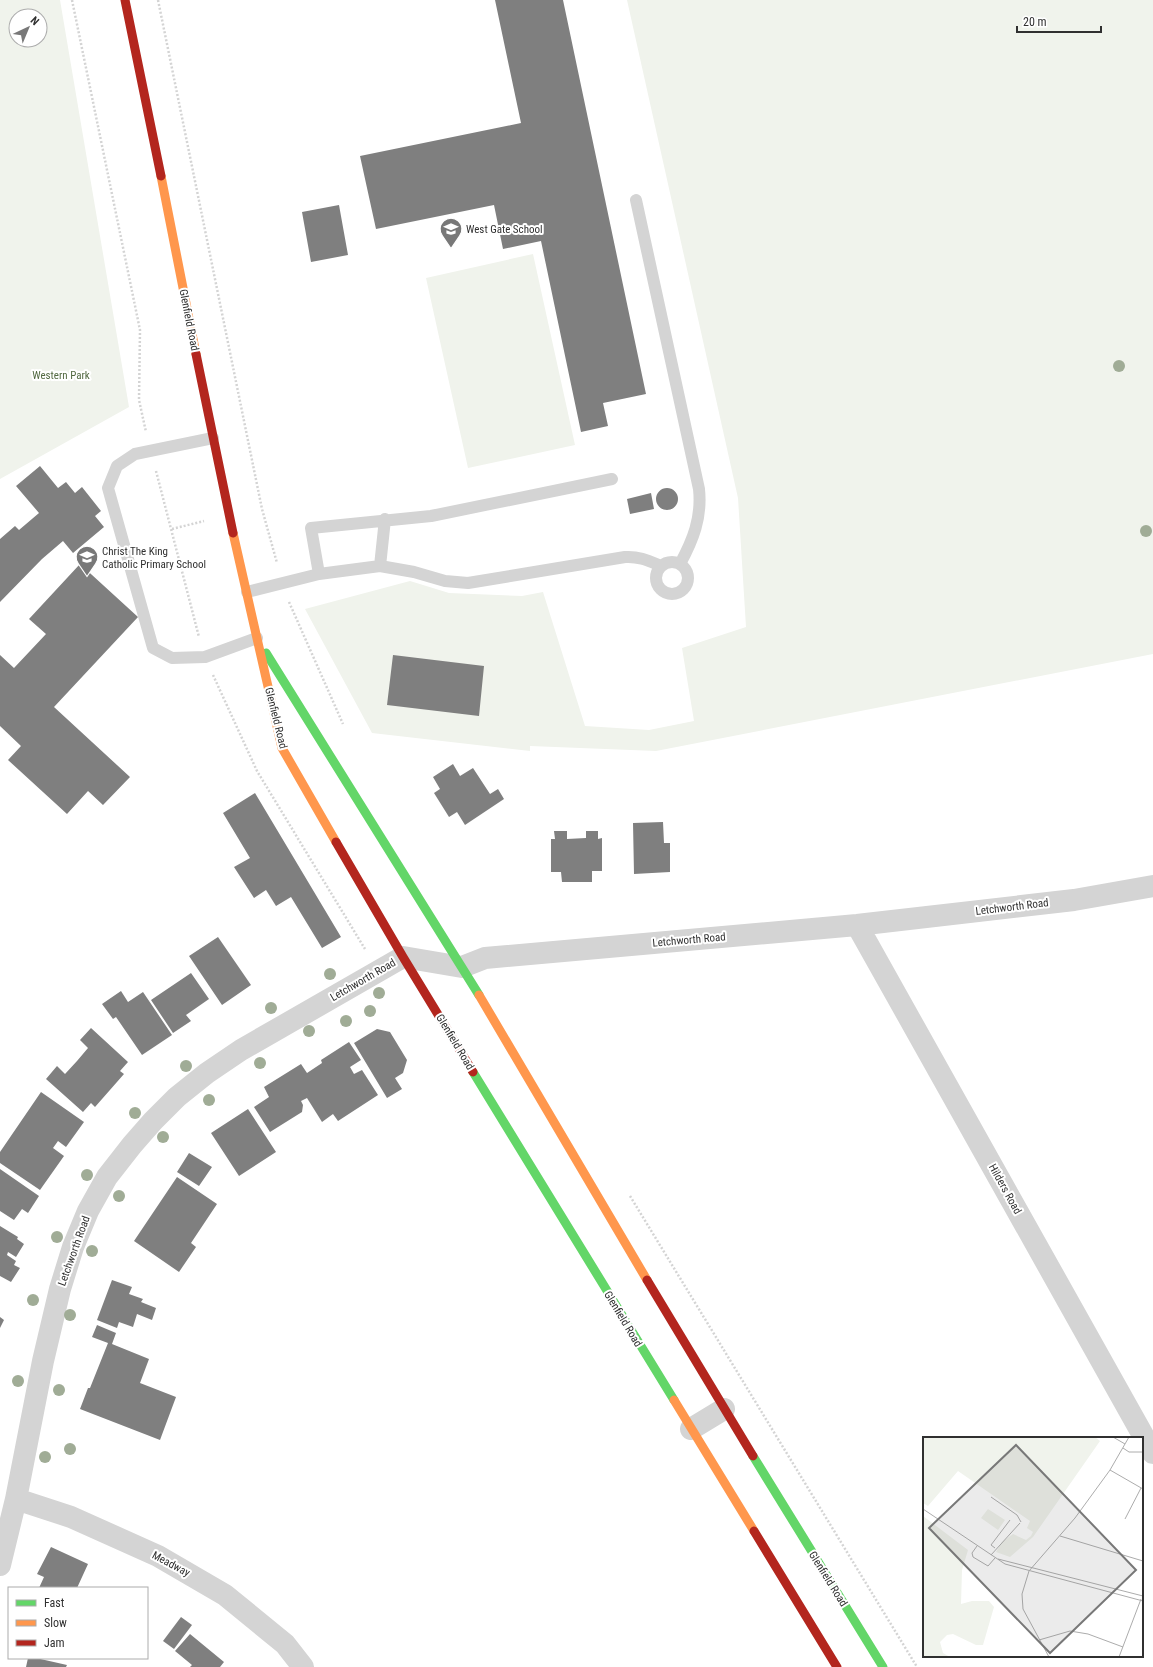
<svg xmlns="http://www.w3.org/2000/svg" width="1153" height="1667" font-family="'Roboto Condensed',sans-serif">
  <style>
    .green { fill: #f0f3ec; fill-rule: evenodd }
    .building { fill: #7f7f7f }
    .lines { fill: none; stroke-linecap: round; stroke-linejoin: round }
    .path { stroke: #d4d4d4; stroke-width: 2.5; stroke-dasharray: 2 2; stroke-linecap: butt }
    .lane { stroke: #d4d4d4; stroke-width: 12 }
    .street { stroke: #d4d4d4; stroke-width: 22 }
    .fast { stroke: #63d668; stroke-width: 9 }
    .slow { stroke: #ff974d; stroke-width: 9 }
    .jam { stroke: #b3261e; stroke-width: 9 }
    .tree { fill: #a0ac96 }
    .labels { text-anchor: middle; dominant-baseline: central; stroke-width: 4; stroke-linejoin: round; paint-order: stroke }
    .poi-label { font-size: 11px; fill: #303030; stroke: #fff; text-anchor: start }
    .street-label { font-size: 11px; fill: #303030; stroke: #fff }
    .park-label { font-size: 11px; fill: #526941; stroke: #fff }
    .inset-road { fill: none; stroke: #acacac; stroke-width: 1 }
    .view { fill: #787878; fill-opacity: 0.15; stroke: #787878; stroke-width: 2 }
    .inset-edge { fill: none; stroke: #303030; stroke-width: 2 }
  </style>
  <rect width="100%" height="100%" fill="#fff"/>
  <path class="green" d="M0,0H60L129,407L0,479ZM16,16H40V40H16Z
    M627,0H1153V654L656,751L530,746V751L372,733L305,609L410,581L449,593L522,596L543,592L585,726L649,730L694,721L682,648L746,627L738,498Z
    M533,254L575,445L468,468L426,278Z"/>
  <path class="building" d="M495,0H563L646,394L603,403L608,426L581,432L541,241L503,249L494,205L376,229L360,156L521,123Z
    M339,205L348,255L311,262L302,212Z
    M40,466L58,488L66,482L75,493L82,487L101,511L95,516L104,527L73,553L63,541L42,559L0,602V539L15,526L19,530L39,513L16,486Z
    M656 499a11 11 0 1 1 22 0a11 11 0 1 1-22 0Z
    M651,493L654,509L630,514L627,499Z
    M80,564L138,617L54,707L130,777L103,805L88,791L67,814L8,760L21,746L0,726V655L14,668L46,634L29,619Z
    M393,655L484,666L479,716L387,705Z
    M453,764L460,776L473,768L490,794L498,789L504,799L465,825L457,812L449,817L434,793L440,789L433,777Z
    M255,793L341,937L322,948L291,897L276,906L266,890L254,898L234,867L250,858L223,813Z
    M663,822L664,843H670V872L634,874L633,823Z
    M554,831H567V839L586,838V831H598V839L602,838V871H592V882H562L561,872H551V839H555Z
    M218,937L251,985L222,1005L189,956Z
    M191,973L209,999L186,1015L191,1021L173,1033L151,1000Z
    M121,991L128,1002L143,992L172,1035L142,1055L116,1017L113,1019L102,1004Z
    M91,1028L128,1062L120,1071L124,1074L95,1107L91,1103L83,1112L46,1079L57,1066L65,1074L77,1061L88,1048L80,1040Z
    M377,1029L390,1032L407,1060L403,1073L395,1078L402,1089L387,1098L354,1043Z
    M349,1042L361,1060L350,1067L354,1074L362,1070L378,1095L338,1121L333,1114L322,1122L307,1098L301,1101L303,1105L302,1112L270,1132L254,1107L269,1097L264,1087L301,1064L307,1073L322,1063L321,1060Z
    M41,1092L84,1122L66,1147L58,1141L53,1148L64,1156L40,1190L0,1163V1152Z
    M248,1109L276,1152L239,1176L211,1133Z
    M189,1153L212,1167L199,1186L177,1172Z
    M0,1169L39,1196L28,1213L22,1209L14,1220L0,1211Z
    M177,1177L217,1204L191,1243L196,1247L179,1272L134,1241Z
    M0,1226L18,1237L17,1239L24,1244L16,1257L8,1252L7,1255L16,1261L14,1265L20,1268L11,1282L0,1276Z
    M112,1280L132,1287L129,1294L143,1299L141,1302L156,1308L152,1320L137,1314L133,1327L119,1322L117,1328L97,1320Z
    M0,1317L4,1320L0,1328Z
    M97,1325L116,1333L112,1344L149,1359L140,1383L176,1397L160,1440L80,1409L88,1388H90L108,1343L92,1337Z
    M51,1547L88,1564L77,1588H39L44,1577L37,1574Z
    M181,1617L192,1625L174,1649L163,1641Z
    M190,1634L224,1662L220,1667H190L192,1665L175,1651Z
    M28,1658H36L67,1665L66,1667H26Z"/>
  <g class="lines">
    <path class="path" d="M72,0L140,330L139,400L146,432
      M158,0L262,509L277,563
      M156,471L199,637
      M172,529L204,521
      M289,602L343,724
      M213,675L257,771L365,949
      M630,1196L917,1667"/>
    <path class="lane" d="M636,200L699,489C702,518 693,540 680,564
      M213,438L135,454L117,466L108,488L153,648L172,658L205,657L257,638
      M656 578a16 16 0 1 1 32 0a16 16 0 1 1-32 0Z
      M380,566L385,519
      M319,574L311,528L431,516L612,479
      M247,592L319,574L380,566L414,572L445,581L468,583L625,557C639,556 649,561 661,566"/>
    <path class="street" d="M857,925L1153,1453
      M691,1429L724,1409
      M16,1499L71,1517L158,1556L225,1595L285,1644L303,1667
      M0,1565L16,1499L43,1361L60,1289L73,1247L88,1211L107,1177L132,1145L153,1121L177,1097L207,1073L241,1050L403,957L462,967L485,958L857,925L1074,900L1153,886"/>
    <path class="fast" d="M266,653L479,995
      M473,1072L674,1400
      M753,1456L883,1667"/>
    <path class="slow" d="M161,176L196,354
      M233,533L282,748L336,842
      M479,995L647,1280
      M674,1400L754,1531"/>
    <path class="jam" d="M125,0L161,176
      M196,354L233,533
      M336,842L403,957L473,1072
      M647,1280L753,1456
      M754,1531L837,1667"/>
  </g>
  <g class="tree">
    <circle cx="1119" cy="366" r="6"/>
    <circle cx="1146" cy="531" r="6"/>
    <circle cx="330" cy="974" r="6"/>
    <circle cx="379" cy="993" r="6"/>
    <circle cx="271" cy="1008" r="6"/>
    <circle cx="370" cy="1011" r="6"/>
    <circle cx="346" cy="1021" r="6"/>
    <circle cx="309" cy="1031" r="6"/>
    <circle cx="260" cy="1063" r="6"/>
    <circle cx="186" cy="1066" r="6"/>
    <circle cx="209" cy="1100" r="6"/>
    <circle cx="135" cy="1113" r="6"/>
    <circle cx="163" cy="1137" r="6"/>
    <circle cx="87" cy="1175" r="6"/>
    <circle cx="119" cy="1196" r="6"/>
    <circle cx="57" cy="1237" r="6"/>
    <circle cx="92" cy="1251" r="6"/>
    <circle cx="33" cy="1300" r="6"/>
    <circle cx="70" cy="1315" r="6"/>
    <circle cx="18" cy="1381" r="6"/>
    <circle cx="59" cy="1390" r="6"/>
    <circle cx="70" cy="1449" r="6"/>
    <circle cx="45" cy="1457" r="6"/>
  </g>
  <defs>
    <g id="school-pin" transform="scale(1.15)"><path d="M0 17L-7.5 6A9.5 9.5 0 1 1 7.5 6Z" fill="#787878" stroke="#fff"/><path d="M0-5L7-2L0 1L-7-2ZM-4 1L0 2.5L4 1V4Q0 6-4 4Z" fill="#fff"/></g>
  </defs>
  <g fill-rule="evenodd">
    <use href="#school-pin" x="451" y="229"/>
    <use href="#school-pin" x="87" y="557"/>
  </g>
  <g class="labels">
    <g class="poi-label">
      <text x="466" y="229">West Gate School</text>
      <text x="102" y="551">Christ The King<tspan x="102" dy="13">Catholic Primary School</tspan></text>
    </g>
    <g class="street-label">
      <text transform="translate(189 320) rotate(79)">Glenfield Road</text>
      <text transform="translate(276 718) rotate(76)">Glenfield Road</text>
      <text transform="translate(1012 907) rotate(-7)">Letchworth Road</text>
      <text transform="translate(689 940) rotate(-5)">Letchworth Road</text>
      <text transform="translate(363 980) rotate(-30)">Letchworth Road</text>
      <text transform="translate(455 1042) rotate(59)">Glenfield Road</text>
      <text transform="translate(1005 1189) rotate(61)">Hilders Road</text>
      <text transform="translate(74 1251) rotate(-70)">Letchworth Road</text>
      <text transform="translate(623 1319) rotate(59)">Glenfield Road</text>
      <text transform="translate(171 1564) rotate(28)">Meadway</text>
      <text transform="translate(828 1579) rotate(58)">Glenfield Road</text>
    </g>
    <g class="park-label">
      <text x="61" y="375">Western Park</text>
    </g>
  </g>
  <g transform="translate(923 1437)">
    <rect width="220" height="220" fill="#fff"/>
    <path d="M0,0H172L177,4L110,100L87,120L73,115L79,105L90,97L103,103L108,99L110,95L104,91L107,84L35,34L5,69L0,66ZM65,72L82,83L75,93L58,81ZM0,79L45,113L39,133L38,167L49,164H66L71,170L60,208H53L30,197L24,198L17,205L20,216L27,220H0Z" fill="#f0f3ec"/>
    <path class="inset-road" d="M190,0L202,7M200,11L206,15H220M187,33L220,52M68,60L94,78L98,85M0,72L82,127L220,164M202,82L218,51M137,99L220,124M54,109L49,116L50,120L65,129L72,121M72,111L68,108L87,83M68,118L97,86M75,122L220,159M116,203L147,194L165,197L200,210M126,220L100,172L99,157L106,134L152,81L187,33L206,0M196,220L218,162"/>
    <path class="view" d="M93,8L213,133L127,216L6,91Z"/>
    <rect width="220" height="220" class="inset-edge"/>
  </g>
  <rect x="8" y="1587" width="140" height="72" fill="#ffffff" stroke="#acacac"/>
  <rect x="16" y="1600" width="20" height="6" fill="#63d668" stroke="#acacac"/>
  <text x="44" y="1607" font-size="12" fill="#303030">Fast</text>
  <rect x="16" y="1620" width="20" height="6" fill="#ff974d" stroke="#acacac"/>
  <text x="44" y="1627" font-size="12" fill="#303030">Slow</text>
  <rect x="16" y="1640" width="20" height="6" fill="#b3261e" stroke="#acacac"/>
  <text x="44" y="1647" font-size="12" fill="#303030">Jam</text>
  <g transform="translate(28 28) rotate(44)"><circle r="19" fill="#ffffff" stroke="#acacac"/>
  <path d="M0-3L7 15L0 10L-7 15Z" fill="#787878"/>
  <text y="-6" font-size="11" font-weight="bold" text-anchor="middle" fill="#303030">N</text>
  </g>
  <path d="M1017 26v6h84v-6" fill="none" stroke="#303030" stroke-width="2"/>
  <text x="1023" y="26" font-size="12" fill="#303030" stroke="#ffffff" stroke-width="3" paint-order="stroke">20 m</text>
</svg>
